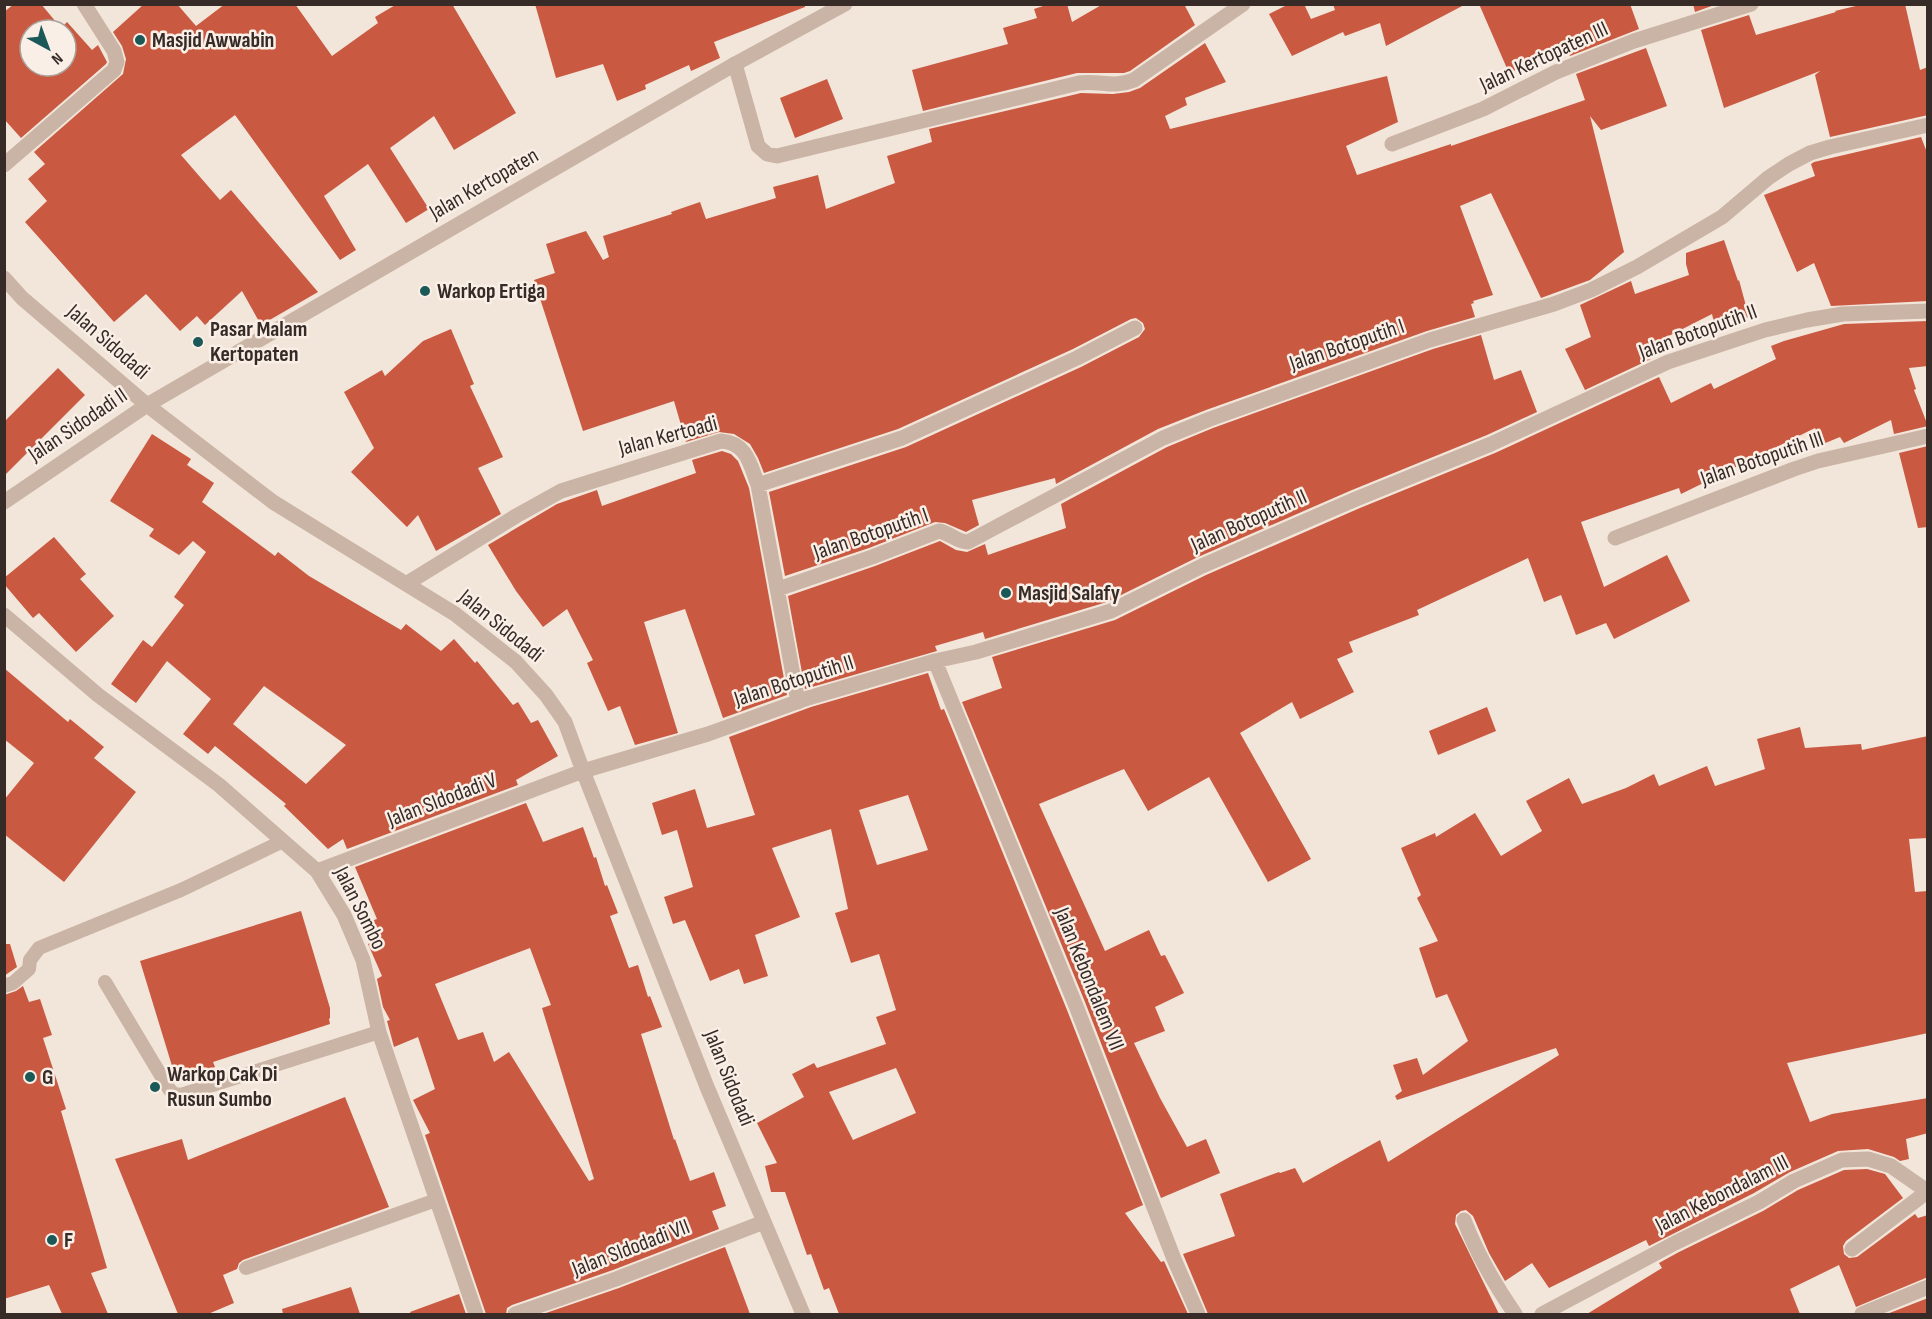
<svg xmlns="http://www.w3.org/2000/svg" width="1932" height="1319" font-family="'Sofia Sans Condensed',sans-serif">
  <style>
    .building { fill: #c95941; fill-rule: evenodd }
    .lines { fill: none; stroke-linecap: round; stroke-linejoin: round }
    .service { stroke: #cab4a5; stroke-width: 14 }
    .minor { stroke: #cab4a5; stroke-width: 15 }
    .tertiary { stroke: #cab4a5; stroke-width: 15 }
    .poi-dot { fill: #1b5858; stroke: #faefe6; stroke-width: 2 }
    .labels { text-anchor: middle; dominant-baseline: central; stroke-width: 5; stroke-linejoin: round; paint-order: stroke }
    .poi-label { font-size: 22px; font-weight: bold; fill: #362b27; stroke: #faefe6; text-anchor: start }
    .street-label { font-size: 22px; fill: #362b27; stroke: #faefe6 }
  </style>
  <rect width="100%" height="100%" fill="#f2e5da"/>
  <path class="building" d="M14,4H41L61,28L67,22L92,50L98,45L107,62L106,64L21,138L4,119V12ZM30,30H66V66H30Z
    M144,4H177L196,26L225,4H295L332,56L378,23L375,17L397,4H452L516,113L454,150L434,116L390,148L429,209L406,223L368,164L324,196L356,250L340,260L235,115L181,155L220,200L231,190L318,292L261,325L242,291L205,325L197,316L180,331L146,294L114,322L25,222L47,201L28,179L45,164L34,152L123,74L126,59L122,46L113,32Z
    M535,4H805V7L714,42L720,58L691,71L689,65L645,85L646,89L617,101L603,64L556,78Z
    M1049,4H1067L1072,22L1103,4H1184L1195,25L1130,71L1124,73H1077L923,111L912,70L1008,44L1003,28L1037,18L1034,9Z
    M1289,4H1304L1311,19L1335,10L1333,4H1466L1386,46L1380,23L1345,36L1343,32L1292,56L1269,14Z
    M1479,4H1630L1639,29L1570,56L1567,47L1509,73Z
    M1693,4H1717L1695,12Z
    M1864,4H1905L1920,70L1928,67V115L1830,137L1815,75L1820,71L1724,108L1701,30L1749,15L1756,35L1836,12L1835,11Z
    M1205,43L1226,82L1185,98L1187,105L1165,116L1170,129L1387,76L1398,122L1346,146L1357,175L1451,144V146L1585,100L1576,74L1646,48L1667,106L1601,130L1590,116L1624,252L1590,280L1541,298L1491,193L1460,206L1493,295L1473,301L1474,303L1471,304L1475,317L1427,331L1206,410L1158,429L1056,484L1055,478L972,500L979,525L966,532L945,523L935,522L869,548L785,576L769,492L906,447L1081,367L1139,337L1145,329L1143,323L1136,318L1131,319L1073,349L898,429L764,473L758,458L750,444L734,434L719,432L686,442L674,401L583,431L534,280L555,273L546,244L586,231L603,260L609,257L603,236L672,214L671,212L700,202L706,219L776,198L773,187L818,175L826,209L895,183L887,156L932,142L929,129L1081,93L1113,94L1129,92L1140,88Z
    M827,79L843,119L795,138L780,98Z
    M1921,137L1928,155V301L1831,306L1814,263L1797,272L1764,195L1815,176L1811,164L1814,162Z
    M1724,240L1738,281L1739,280L1749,317L1715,326L1712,314L1645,348L1651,359L1585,390L1565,349L1591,337L1580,305L1631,281L1635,294L1689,275L1686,264V253Z
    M1928,321V366L1909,368L1916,389L1914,390L1928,426L1894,434L1891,420L1844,443L1840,437L1823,444L1815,428L1681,494L1679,488L1581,522L1604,587L1667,555L1690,601L1614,639L1606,623L1576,635L1561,595L1544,602L1528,558L1417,610L1419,615L1349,642L1353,652L1337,659L1354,692L1300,719L1292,702L1240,733L1311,859L1268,882L1209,777L1148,811L1124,769L1039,804L1105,951L1149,930L1161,956L1165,955L1184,993L1155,1007L1165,1031L1134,1043L1160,1098L1187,1147L1206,1139L1220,1173L1161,1198L1085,1002L962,702L1002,688L992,657L1115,620L1206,575L1360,508L1495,453L1659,377L1671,403L1711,383L1714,389L1776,359L1771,346L1784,341L1844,324Z
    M451,329L474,384L470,386L503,457L478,468L501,514L436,551L418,515L407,527L351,472L374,448L344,392L382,370L385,376L423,341Z
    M1481,335L1494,380L1521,370L1537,412L1487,435L1352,490L1198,557L1107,602L985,639L983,632L935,646L937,651L805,689L788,596L875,566L940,541L956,550L967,552L985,544L988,555L1066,528L1061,504L1167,447L1213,428L1433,349Z
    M58,368L85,395L4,476V422Z
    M152,434L191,459L187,465L214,483L202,502L275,556L278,552L309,576L401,630L406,624L441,651L454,639L475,663L477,661L513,705L518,702L531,723L538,720L558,756L516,780L518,785L347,849L343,839L328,849L284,806L286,804L215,746L208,754L183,734L211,699L167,661L136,703L111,684L143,640L152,647L184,605L174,597L206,552L193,541L179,555L149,536L154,529L110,501ZM264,686L346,745L306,784L233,724Z
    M1928,446V527L1918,528L1899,453Z
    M722,451L731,454L738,461L749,488L787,695L723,718L685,609L644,622L678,733L635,745L620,706L608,711L587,663L593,660L567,609L543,627L516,591L488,545L557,504L597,490L602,506L696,473L692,460Z
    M54,537L86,574L80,579L114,616L76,652L39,613L33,618L4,584V578Z
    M4,668L68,722L70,719L104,747L94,758L136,792L64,882L4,834V800L34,763L4,739Z
    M928,673L941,710L944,709L1067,1010L1143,1205L1125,1213L1161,1262L1164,1261L1188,1314H839L829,1288L824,1290L811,1254L807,1255L785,1192H771L765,1166L777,1163L757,1123L804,1097L792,1074L814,1063L817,1068L886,1044L876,1017L896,1010L879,954L851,963L835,913L848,909L831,829L772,848L800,917L755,935L768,976L744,984L739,969L710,981L685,920L673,924L664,897L693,887L677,830L662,835L652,803L695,789L707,828L755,815L729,737L811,707ZM908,795L928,850L877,865L859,810ZM896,1068L916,1113L853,1140L829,1092Z
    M1487,707L1496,731L1438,755L1429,731Z
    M1800,727L1805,748L1861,744L1862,750L1928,736V838L1909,839L1915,892L1928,891V1033L1787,1063L1810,1122L1832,1114L1928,1098V1133L1906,1139L1909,1159L1900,1161L1894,1157L1868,1149L1838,1151L1790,1172L1754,1193L1649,1246L1646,1240L1549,1288L1532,1263L1505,1281L1489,1253L1473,1216L1466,1210L1461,1211L1456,1215L1455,1224L1499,1314H1208L1183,1254L1235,1236L1220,1194L1279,1172L1280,1173L1295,1168L1303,1183L1380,1140L1388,1162L1559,1055L1556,1048L1397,1100L1395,1096L1402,1091L1393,1065L1417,1058L1423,1075L1468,1041L1447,994L1436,998L1419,948L1438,941L1417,898L1421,895L1401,848L1435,833L1436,837L1475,813L1501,856L1542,831L1526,801L1569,778L1582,804L1626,788L1654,774L1659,786L1707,766L1715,786L1765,769L1757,739Z
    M526,803L543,842L583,827L594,858L596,857L605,886L607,885L618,913L610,916L629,968L638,965L648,997L650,996L662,1027L641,1034L674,1140L675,1139L690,1181L714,1172L726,1206L712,1211L719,1229L613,1270L512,1305L507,1308L506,1314H486L425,1135L430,1133L413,1100L435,1089L418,1037L394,1047L387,1021L390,1020L383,1007L377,979L382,976L368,944L379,939L371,921L377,919L355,867ZM530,948L551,1005L542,1008L594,1179L589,1181L509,1052L494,1062L483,1032L458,1040L435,984Z
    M301,911L330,1008V1018L329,1019L330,1024L213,1062L215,1067L176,1079L140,961Z
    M4,944H10L17,967L4,976Z
    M23,986L29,1002L40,999L52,1035L43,1038L66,1109L61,1111L107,1268L91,1273L108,1314H62L49,1285L4,1299V995L16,991Z
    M345,1097L389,1207L243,1260L239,1263L237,1269L223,1275L234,1303L208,1314H178L115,1159L182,1139L188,1160Z
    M1867,1169L1885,1174L1903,1198L1846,1241L1843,1246L1844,1254L1849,1258L1857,1257L1915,1214L1918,1218L1928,1215V1277L1856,1307L1839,1265L1790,1289L1800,1314H1587L1662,1268L1659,1263L1679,1252L1763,1211L1798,1190L1844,1170Z
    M725,1247L750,1314H543L619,1288Z
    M351,1287L360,1314H283L282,1309Z
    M459,1294L466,1314H411L410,1312Z
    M1928,1298V1314H1887Z"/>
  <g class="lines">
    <path class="service" d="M105,982L169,1089L174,1094L181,1095L379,1032
      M4,986L13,983L29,969L30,960L39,948L181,890L283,841
      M246,1268L436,1200"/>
    <path class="minor" d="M735,64L758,146L767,154L777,156L1079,83C1101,80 1112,89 1134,80L1243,4
      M1392,144L1483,109L1556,72L1634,41L1751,4
      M4,165L114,70L117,62L114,51L84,4
      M4,278L22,298L147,405L273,502L455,614L516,662L546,695L565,722L583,771L707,1087L803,1314
      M758,485L902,438L1077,358L1135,328
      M1615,538L1794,469L1818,461L1928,436
      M406,584L516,516L561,491L721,441C747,443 750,464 758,485L798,702
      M778,589L872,557L939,531C950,533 957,542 968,542L1163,438L1210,419L1430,340L1554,304L1591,290L1637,267L1722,217L1768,178L1789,164L1810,153L1830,147L1928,125
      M4,615L98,695L219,785L317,871L344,915L363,960L379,1032L476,1314
      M935,661L1076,1006L1174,1259L1198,1314
      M317,871L583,771L708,734L808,698L935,661L976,652L1111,611L1202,566L1356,499L1491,444L1668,362L1765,330L1807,320L1843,314L1928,311
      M1464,1220C1477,1254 1495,1285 1515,1314
      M1852,1249L1928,1191
      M515,1314L616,1279L764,1222
      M1542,1314L1675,1243L1759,1202L1794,1181L1842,1160L1868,1159L1891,1166L1927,1191
      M1862,1314L1928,1287"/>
    <path class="tertiary" d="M4,502L147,405L735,64L845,4"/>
  </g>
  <g class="poi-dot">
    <circle cx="140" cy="40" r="6"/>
    <circle cx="425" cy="291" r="6"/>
    <circle cx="198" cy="342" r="6"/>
    <circle cx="1006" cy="593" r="6"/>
    <circle cx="30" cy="1077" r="6"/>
    <circle cx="155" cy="1087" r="6"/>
    <circle cx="52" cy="1240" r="6"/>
  </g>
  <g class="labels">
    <g class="poi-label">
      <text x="152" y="40">Masjid Awwabin</text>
      <text x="437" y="291">Warkop Ertiga</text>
      <text x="210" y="329">Pasar Malam<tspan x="210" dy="25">Kertopaten</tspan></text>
      <text x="1018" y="593">Masjid Salafy</text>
      <text x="167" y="1074">Warkop Cak Di<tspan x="167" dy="25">Rusun Sumbo</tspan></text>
      <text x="42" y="1077">G</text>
      <text x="64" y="1240">F</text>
    </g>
    <g class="street-label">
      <text transform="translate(1544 57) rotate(-25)">Jalan Kertopaten III</text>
      <text transform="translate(484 184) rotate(-30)">Jalan Kertopaten</text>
      <text transform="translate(1698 332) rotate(-20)">Jalan Botoputih II</text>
      <text transform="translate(108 342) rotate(41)">Jalan Sidodadi</text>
      <text transform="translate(1347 345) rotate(-19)">Jalan Botoputih I</text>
      <text transform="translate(78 425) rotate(-34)">Jalan Sidodadi II</text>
      <text transform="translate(668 436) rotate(-15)">Jalan Kertoadi</text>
      <text transform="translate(1762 459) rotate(-19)">Jalan Botoputih III</text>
      <text transform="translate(1249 521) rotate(-24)">Jalan Botoputih II</text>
      <text transform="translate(871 534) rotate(-19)">Jalan Botoputih I</text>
      <text transform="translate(501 626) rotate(39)">Jalan Sidodadi</text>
      <text transform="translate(794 681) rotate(-18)">Jalan Botoputih II</text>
      <text transform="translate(442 800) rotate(-21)">Jalan SIdodadi V</text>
      <text transform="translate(360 908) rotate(63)">Jalan Sombo</text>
      <text transform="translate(1089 979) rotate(68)">Jalan Kebondalem VII</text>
      <text transform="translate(729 1078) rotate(68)">Jalan Sidodadi</text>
      <text transform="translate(1722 1194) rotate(-27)">Jalan Kebondalam III</text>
      <text transform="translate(631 1248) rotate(-21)">Jalan SIdodadi VII</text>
    </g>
  </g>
  <rect width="1932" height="1319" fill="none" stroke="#362b27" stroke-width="12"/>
  <g transform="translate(48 48) rotate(139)"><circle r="28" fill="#faefe6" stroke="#aca19a" stroke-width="1.5"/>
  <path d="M0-4.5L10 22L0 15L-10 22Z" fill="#1b5858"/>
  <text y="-9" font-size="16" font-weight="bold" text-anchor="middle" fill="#362b27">N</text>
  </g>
</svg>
